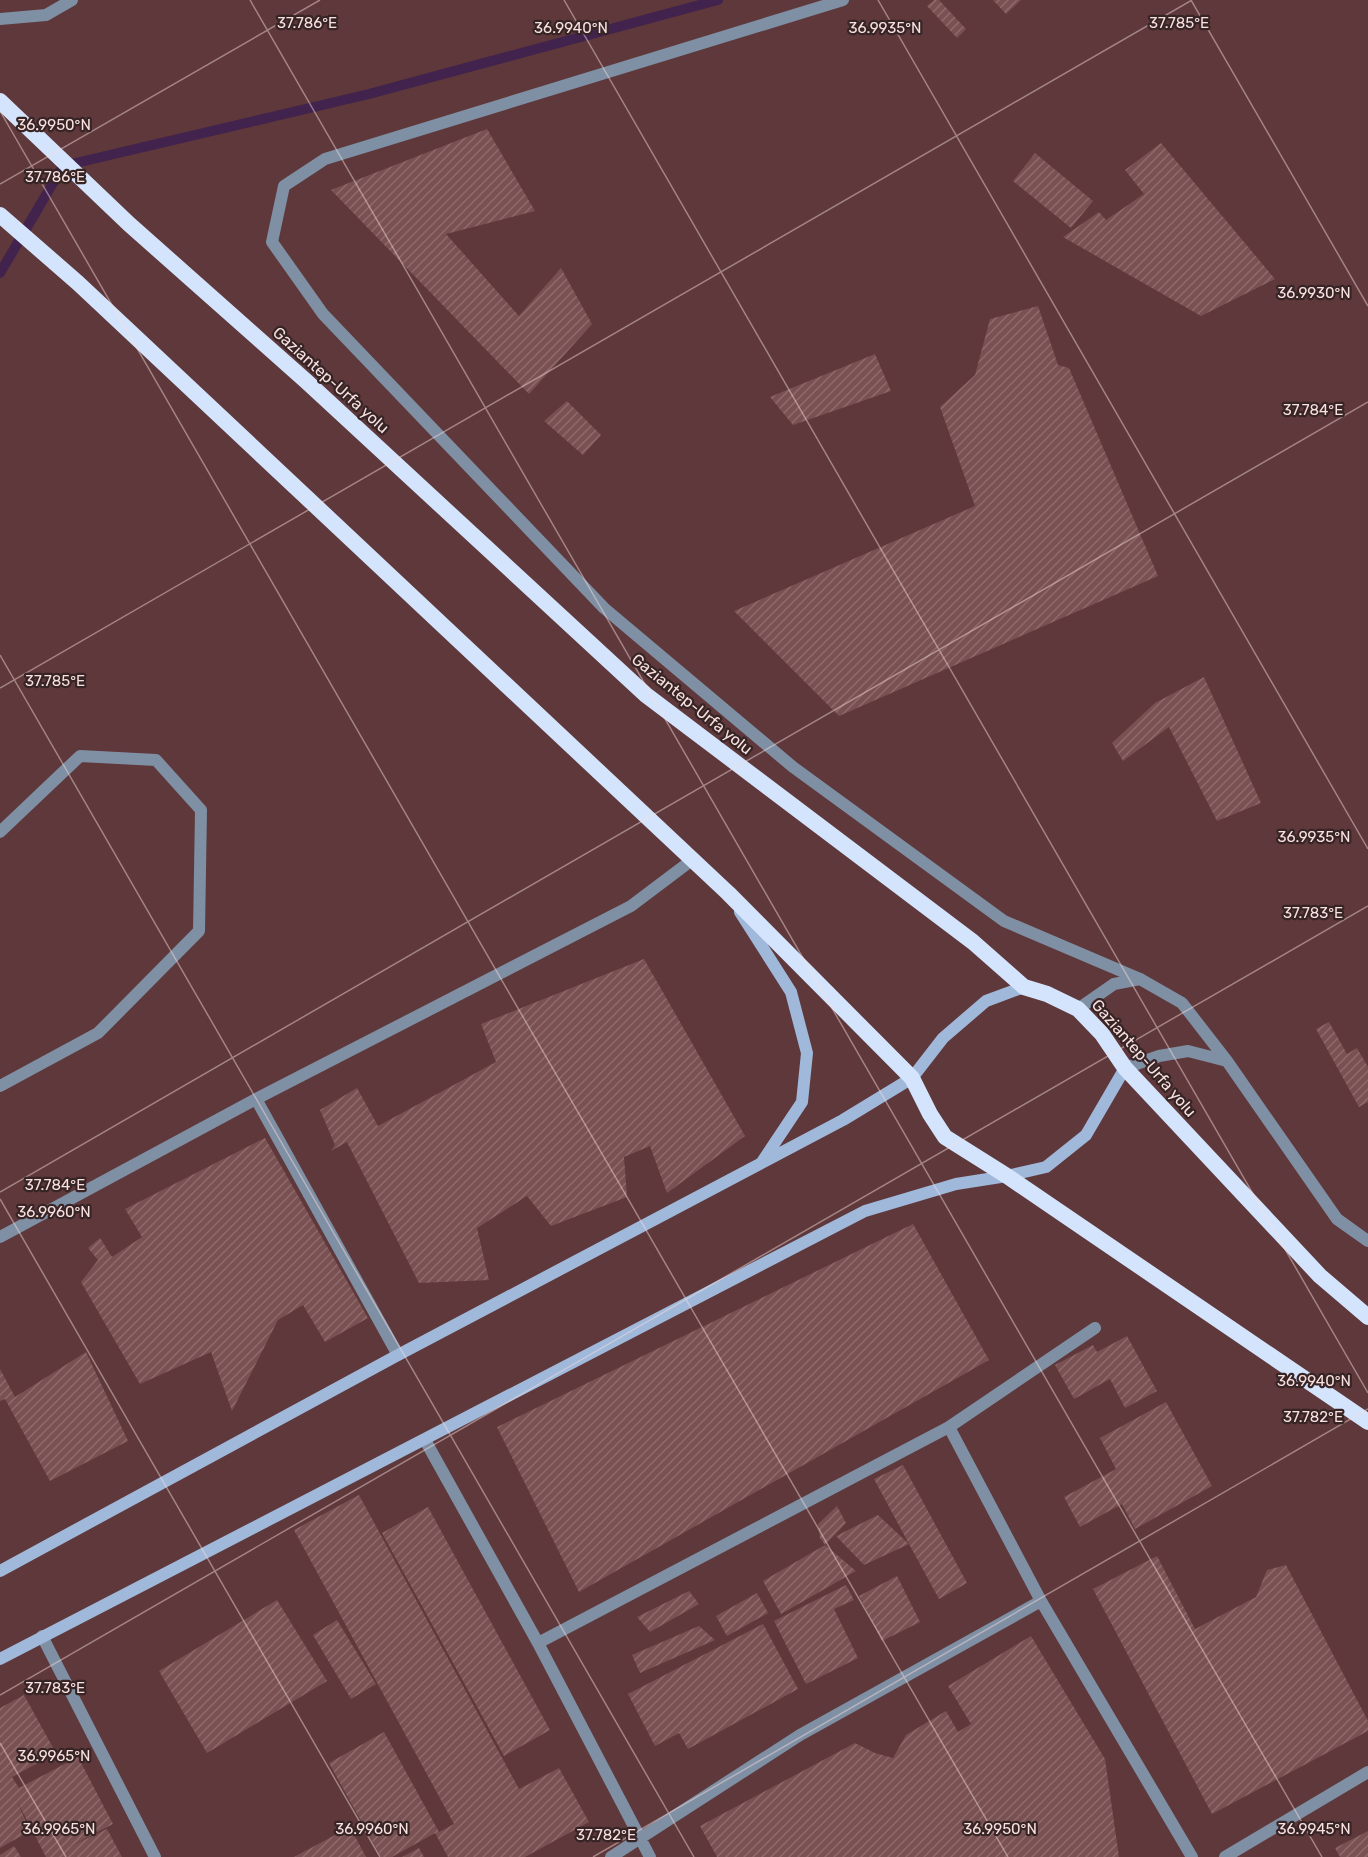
<svg xmlns="http://www.w3.org/2000/svg" width="1368" height="1857" font-family="Rubik,sans-serif">
  <style>
    .lines { fill: none; stroke-linecap: round; stroke-linejoin: round }
    .stream { stroke: #42234d; stroke-width: 10 }
    .building { fill: url(#building-hatch) }
    .service { stroke: #7f8fa4; stroke-width: 12 }
    .minor { stroke: #7f8fa4; stroke-width: 12 }
    .tertiary { stroke: #7f8fa4; stroke-width: 12 }
    .secondary { stroke: #a0b8da; stroke-width: 12 }
    .trunk { stroke: #d4e4fc; stroke-width: 16 }
    .ticks { fill: none; stroke: #f9e0e0; stroke-width: 1.5; stroke-opacity: 0.45 }
    .labels { text-anchor: middle; dominant-baseline: central; stroke-width: 4.5; stroke-linejoin: round; paint-order: stroke }
    .street-label { font-size: 16px; fill: #f9e0e0; stroke: #372526 }
    .ticks-label { font-size: 15px; text-anchor: middle; fill: #f9e0e0; stroke: #372526; stroke-width: 4.5; stroke-linejoin: round; paint-order: stroke }
  </style>
  <defs>
    <pattern id="building-hatch" width="6" height="6" patternUnits="userSpaceOnUse" patternTransform="scale(1.5)"><rect width="6" height="6" fill="#7a5153"/><path d="M-1 1l2-2M0 6l6-6M5 7l2-2" fill="none" stroke="#8e6a6b"/></pattern>
  </defs>
  <rect width="100%" height="100%" fill="#5e383a"/>
  <g class="lines">
    <path class="stream" d="M0,273L63,166L369,94L718,0"/>
  </g>
  <path class="building" d="M934,0H939L966,29L957,38L927,6Z
    M993,0H1021L1006,14Z
    M487,129L535,211L446,234L519,316L561,268L592,324L529,394L331,190Z
    M1161,143L1275,279L1201,316L1063,237L1099,212L1106,220L1144,194L1125,170Z
    M1035,153L1093,201L1071,228L1013,181Z
    M1038,306L1058,365L1069,368L1158,576L839,716L734,611L975,506L940,407L975,375L990,319Z
    M875,354L891,391L793,425L770,397Z
    M567,401L601,435L583,455L544,421Z
    M1204,677L1261,803L1217,821L1169,727L1123,761L1112,743L1155,703Z
    M644,959L745,1136L667,1193L650,1146L624,1157L627,1197L551,1226L527,1196L477,1228L489,1280L419,1283L347,1142L331,1151L335,1145L320,1110L357,1088L378,1126L496,1062L481,1024Z
    M1329,1022L1347,1054L1357,1048L1368,1067V1102L1359,1107L1316,1029Z
    M265,1138L368,1318L325,1342L303,1305L278,1320L232,1411L211,1352L140,1384L81,1282L98,1260L88,1248L100,1238L112,1257L142,1237L125,1209Z
    M913,1224L989,1360L579,1592L497,1427Z
    M1127,1336L1157,1391L1125,1408L1110,1379L1074,1399L1055,1365L1093,1345L1097,1352Z
    M86,1352L128,1441L50,1481L5,1399L0,1401V1369L15,1397Z
    M1166,1402L1212,1486L1135,1529L1122,1504L1080,1527L1064,1497L1116,1469L1100,1438Z
    M903,1465L967,1583L939,1599L909,1544L864,1565L836,1536L878,1515L909,1544L874,1479Z
    M359,1495L519,1789L559,1768L589,1822L525,1857H448L435,1833L392,1857H381L329,1763L384,1732L439,1832L454,1824L294,1530Z
    M837,1506L846,1523L825,1545L856,1571L781,1614L763,1581L825,1545L820,1538L818,1524Z
    M428,1507L550,1730L504,1756L382,1533Z
    M1157,1556L1195,1629L1256,1597L1267,1570L1286,1565L1368,1721V1731L1212,1814L1093,1589Z
    M897,1576L920,1622L882,1641L859,1596Z
    M846,1585L854,1600L834,1609L858,1658L806,1684L774,1621Z
    M689,1591L699,1604L650,1632L637,1617Z
    M757,1593L768,1613L727,1636L716,1616Z
    M277,1600L327,1681L207,1753L159,1671Z
    M337,1620L376,1684L351,1699L313,1635Z
    M763,1624L798,1689L688,1749L679,1733L655,1746L628,1694Z
    M699,1626L715,1640L640,1673L632,1655Z
    M1031,1636L1105,1759L1119,1857H717L700,1826L855,1743L875,1753L893,1758L906,1735L946,1711L958,1732L971,1724L948,1686Z
    M24,1695L56,1753L12,1777L19,1788L78,1757L113,1824L67,1848L107,1829L122,1857H46L17,1801L30,1831L0,1848V1708Z
    M350,1827L366,1857H294Z
    M1368,1831V1857H1340L1335,1848Z
    M14,1846L21,1857H0V1855Z
    M419,1848L424,1857H402Z"/>
  <g class="lines">
    <path class="service" d="M843,0L325,159L284,186L272,242L323,314L604,608L793,767L1004,921L1140,979
      M0,19L46,15L72,0"/>
    <path class="minor" d="M0,832L80,756L156,760L201,810L199,931L98,1033L0,1086
      M256,1099L398,1355
      M0,1237L256,1099L631,906L692,860
      M949,1427L1041,1601L1192,1857
      M425,1440L538,1643L650,1857
      M42,1636L155,1857
      M538,1643L949,1427L1095,1328
      M611,1857L800,1735L1041,1601
      M1225,1857L1368,1772"/>
    <path class="tertiary" d="M1078,1009L1114,984L1140,979L1182,1003L1227,1061L1337,1219L1368,1241
      M1125,1068L1159,1056L1188,1051L1227,1061"/>
    <path class="secondary" d="M740,912L791,992L807,1053L802,1102L762,1162
      M0,1571L398,1355L843,1120L912,1078L943,1038L986,1001L1024,987
      M0,1659L865,1211L956,1184L1007,1176L1046,1167L1086,1135L1125,1068"/>
    <path class="trunk" d="M0,101L129,224L306,381L646,695L973,942L1024,987L1047,994L1078,1009L1102,1034L1125,1068L1320,1276L1368,1317
      M0,215L78,283L728,893L912,1078L930,1114L945,1137L1007,1176L1368,1422"/>
  </g>
  <path class="ticks" d="M250,0L1322,1857M564,0L1368,1393M878,0L1368,849M1191,0L1368,306M0,111L1008,1857M0,184L320,0M0,655L694,1857M0,688L1192,0M0,1192L1368,402M0,1199L380,1857M0,1695L1368,906M0,1743L66,1857M593,1857L1368,1409"/>
  <g class="labels">
    <g class="street-label">
      <text transform="translate(331 380) rotate(42)">Gaziantep-Urfa yolu</text>
      <text transform="translate(692 704) rotate(39)">Gaziantep-Urfa yolu</text>
      <text transform="translate(1144 1058) rotate(49)">Gaziantep-Urfa yolu</text>
    </g>
  </g>
  <g class="ticks-label">
    <text x="307" y="28">37.786°E</text>
    <text x="1179" y="28">37.785°E</text>
    <text x="571" y="33">36.9940°N</text>
    <text x="885" y="33">36.9935°N</text>
    <text x="54" y="130">36.9950°N</text>
    <text x="55" y="182">37.786°E</text>
    <text x="1314" y="298">36.9930°N</text>
    <text x="1313" y="415">37.784°E</text>
    <text x="55" y="686">37.785°E</text>
    <text x="1314" y="842">36.9935°N</text>
    <text x="1313" y="918">37.783°E</text>
    <text x="55" y="1190">37.784°E</text>
    <text x="54" y="1217">36.9960°N</text>
    <text x="1314" y="1386">36.9940°N</text>
    <text x="1313" y="1422">37.782°E</text>
    <text x="55" y="1693">37.783°E</text>
    <text x="54" y="1761">36.9965°N</text>
    <text x="59" y="1834">36.9965°N</text>
    <text x="372" y="1834">36.9960°N</text>
    <text x="1000" y="1834">36.9950°N</text>
    <text x="1314" y="1834">36.9945°N</text>
    <text x="606" y="1840">37.782°E</text>
  </g>
</svg>
